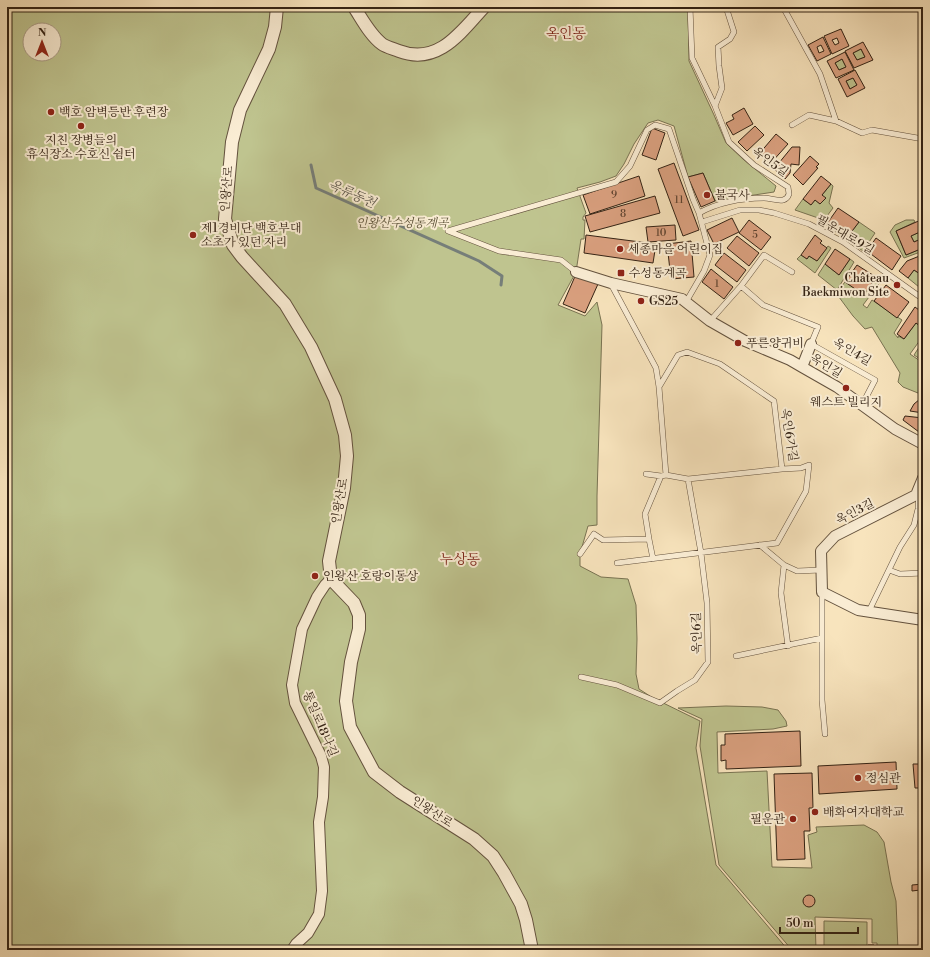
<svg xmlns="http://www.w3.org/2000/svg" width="930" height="957" font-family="'Libre Bodoni','Noto Serif KR',serif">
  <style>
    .green { fill: #bfc48f; stroke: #797352; fill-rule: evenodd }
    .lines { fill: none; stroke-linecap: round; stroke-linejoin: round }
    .stream { stroke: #767e79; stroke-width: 3 }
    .building { fill: #daa07f; stroke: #332214; fill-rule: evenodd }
    .service-casing { stroke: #64523e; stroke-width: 6 }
    .minor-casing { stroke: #64523e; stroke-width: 12 }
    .tertiary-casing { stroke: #64523e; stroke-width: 14 }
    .service { stroke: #faedd4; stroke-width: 5 }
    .minor { stroke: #faedd4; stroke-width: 10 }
    .tertiary { stroke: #faedd4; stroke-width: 12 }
    .poi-dot { fill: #8f2418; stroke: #faedd4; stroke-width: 1.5 }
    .labels { text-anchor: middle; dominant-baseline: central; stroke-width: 4; stroke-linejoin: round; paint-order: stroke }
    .number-label { font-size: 10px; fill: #5d422f }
    .poi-label { font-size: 12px; fill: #332214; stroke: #faedd4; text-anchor: start }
    .street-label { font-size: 12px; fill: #332214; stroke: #faedd4 }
    .park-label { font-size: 12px; font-style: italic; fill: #5d5339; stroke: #faedd4 }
    .water-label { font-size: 13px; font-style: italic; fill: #555047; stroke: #faedd4 }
    .quarter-label { font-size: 14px; fill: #7a1f14; stroke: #faedd4 }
  </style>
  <rect width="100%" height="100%" fill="#f8e4bd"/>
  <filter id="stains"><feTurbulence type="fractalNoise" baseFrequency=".005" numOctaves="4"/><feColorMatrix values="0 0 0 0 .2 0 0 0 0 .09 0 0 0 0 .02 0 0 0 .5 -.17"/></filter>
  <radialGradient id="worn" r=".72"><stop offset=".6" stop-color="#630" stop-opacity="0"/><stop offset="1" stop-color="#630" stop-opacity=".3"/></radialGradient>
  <path class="green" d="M7,7H688L689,61L714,115L726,143L744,160L776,186L774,192L715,201L703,173L688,177L674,126L658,120L648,123L634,144L624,164L616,176L600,182L577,188L586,213L583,217V220H585L584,239H581L576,272L558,305L585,316L597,302L602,325L597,496V525L588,526L580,554V566L601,577L628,579L636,605L637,639L636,674L639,689L653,698L700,721L696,748L716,865L788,950H7ZM30,30H54V54H30Z
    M861,49L865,57L857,60L853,53Z
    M842,59L846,67L839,70L835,63Z
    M853,78L857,85L850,89L846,81Z
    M831,184L833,186L829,203L833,208L824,220L795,210L803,199L811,205L815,200L820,204L825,198L822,195Z
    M906,220H914L915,222L896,231L906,255L923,248V251L904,258L890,232L895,225Z
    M859,222L875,233L863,251L846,239Z
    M922,231L923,238L914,242L911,236Z
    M828,246L831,248L815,273L797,259L801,255L807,259L809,256L817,261Z
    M850,259L854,262L837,290L818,275L825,264L839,275Z
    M914,270L923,276V282L919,287L908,278Z
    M876,277L881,281L863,305L867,308L872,300L902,320L894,333L898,338V336L904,339L916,323L923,328V336L910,354L923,363V395L903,387L898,382L900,373L872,327L865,329L853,316L836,293L845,282L864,294Z
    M923,341V361L914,355Z
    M726,706L762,707L778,710L786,721L787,726L773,729L717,732L718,773L767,771L772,867L812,868L808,835L817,832L816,827L864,825L877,832L884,842L891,882L896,901L898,950H877V943H872V919L815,917L816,950H792L719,865L700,746L702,719L678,708Z
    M824,921L867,922V950H824Z"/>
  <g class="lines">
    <path class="stream" d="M311,165L316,188L479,261L502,276L501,285"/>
  </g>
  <path class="building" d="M841,29L849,46L832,54L824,36ZM837,38L839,43L835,45L832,40Z
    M823,37L831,54L817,61L808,45ZM821,45L824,51L819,53L817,47Z
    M863,42L873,60L854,68L845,51ZM861,49L865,57L857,60L853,53Z
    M845,52L854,70L836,78L827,61ZM842,59L846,67L839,70L835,63Z
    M855,70L865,88L847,97L838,79ZM853,78L857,85L850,89L846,81Z
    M744,108L753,124L733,135L726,123L734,119L732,115Z
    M755,126L764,135L747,151L738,142Z
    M652,128L665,133L656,160L642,155Z
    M776,134L788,144L770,164L759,154Z
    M792,147H800L799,165L791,164L790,173L785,179L774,169Z
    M810,156L819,164L816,167L818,168L803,185L793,175Z
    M674,163L699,230L683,236L658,169Z
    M703,173L715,201L701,207L688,177Z
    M639,176L645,196L590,214L583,195Z
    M821,176L831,184L822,195L826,198L820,204L815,200L811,205L803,199Z
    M655,196L660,213L590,232L585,216Z
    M838,208L859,222L846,239L826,225Z
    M732,218L739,232L714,244L707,230Z
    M923,219V232L922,231L911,236L914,242L923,238V248L906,255L896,231Z
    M749,220L771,237L761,250L739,233Z
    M675,225L676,240L648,242L646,227Z
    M586,235L656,244L653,263L584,253Z
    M815,235L822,241L820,243L827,248L817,261L809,256L807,259L801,255Z
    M737,236L759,253L749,266L727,248Z
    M876,238L901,256L892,270L867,251Z
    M691,241L694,277L671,279L667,244Z
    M835,249L850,259L839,275L825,264Z
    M724,253L746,270L737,282L715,265Z
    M922,255L923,276L914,270L908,278L899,271L907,261Z
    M857,265L876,277L864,295L845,282Z
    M711,269L733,287L724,299L702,282Z
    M576,274L598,284L585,313L563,304Z
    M886,285L909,302L897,318L874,301Z
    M915,307L923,313V328L916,323L904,339L897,334Z
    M920,399H923V413L910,411L914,404Z
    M905,416L923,418V435L903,420Z
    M800,731L801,766L726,769V760L721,761V745H725V734Z
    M896,762L897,789L819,794L818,766Z
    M913,764H923V788H915Z
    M812,773L813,808H809L810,831H804L805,859L777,860L774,774Z
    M7,883L11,884L10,894L7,893Z
    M923,884V934L920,890L912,891V885Z
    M803 901a6 6 0 1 1 12 0a6 6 0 1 1-12 0Z
    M868,945H874V950H869Z"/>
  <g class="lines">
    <g class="service-casing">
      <path id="service" d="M690,7L692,58L715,106
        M783,7L820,74L836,121
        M792,125L809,115L836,121L862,133L872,130L923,139
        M702,222L740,210H759L774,213L809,224L843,242L923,299
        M576,272L561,260L499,251L448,231L616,182L630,166L647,130L655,125L669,129L693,199L699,213
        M792,272L764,255L741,286L763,305L818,327L811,344L875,380L862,405
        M611,284L656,368L659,387L666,475
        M686,302L704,271L710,255L699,213C719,202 742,198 764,198C770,198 777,201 783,200C787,199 788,197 789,194L788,187L754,165L729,142L715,106L722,88L719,66L718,47L730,39L734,32L726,7
        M710,321L741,286
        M646,474L661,476L666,475L688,479L782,469
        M649,539L653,559
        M760,545L784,565L781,593L788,646
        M580,554L594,534L603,540L649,539L645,514L661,476
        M617,563L777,543L806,491L809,465L801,468L782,469L774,401L720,364L687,352L678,355L659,387
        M784,565L797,571L821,570
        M889,570L900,574L923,573
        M822,592V700L825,734
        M869,611L900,547L914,525L918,509L919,494
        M736,656L822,638
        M581,677L617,685L660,703L677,691L695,680L708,662L707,603L701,553L688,479
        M30,950H31"/>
    </g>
    <g class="minor-casing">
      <path id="minor" d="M576,272L611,283L682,299L710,321L745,341L790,360L802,367L837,387L895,429L923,444
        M802,367L811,344
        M923,478L916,495L835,536L821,551L822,592L858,610L923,620
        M292,950L296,944L308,933L319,914L322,891L319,822L323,797L324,767L321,756L295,703L292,685L302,629L317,597L325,585L331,579"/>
    </g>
    <g class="tertiary-casing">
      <path id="tertiary" d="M277,7L275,27L269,49L240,110L232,142L225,219L233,245L242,257L285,304L311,347L335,399L345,435L347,456L344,488L329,561L331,579L354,603L359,615V629L351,662L346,701L350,727L374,772L400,792L474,839L493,856L504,873L521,904L526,920L532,950
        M354,7C362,19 370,35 382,44C386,47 394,49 399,51C438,66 461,32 484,7"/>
    </g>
    <use href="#service" class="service"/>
    <use href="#minor" class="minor"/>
    <use href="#tertiary" class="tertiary"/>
  </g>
  <g class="poi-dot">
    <circle cx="51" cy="112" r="4"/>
    <circle cx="81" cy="126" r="4"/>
    <circle cx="707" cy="195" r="4"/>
    <circle cx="193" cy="235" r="4"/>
    <circle cx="620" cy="249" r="4"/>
    <rect x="617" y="269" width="8" height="8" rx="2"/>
    <circle cx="897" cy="285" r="4"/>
    <circle cx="641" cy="301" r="4"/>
    <circle cx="738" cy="343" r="4"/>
    <circle cx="846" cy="388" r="4"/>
    <circle cx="315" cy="576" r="4"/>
    <circle cx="858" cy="778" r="4"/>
    <circle cx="815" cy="812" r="4"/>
    <circle cx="793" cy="819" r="4"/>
  </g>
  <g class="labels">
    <g class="number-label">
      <text x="614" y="195">9</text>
      <text x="679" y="200">11</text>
      <text x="623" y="214">8</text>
      <text x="661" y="233">10</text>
      <text x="755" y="235">5</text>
      <text x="717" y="284">1</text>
    </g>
    <g class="poi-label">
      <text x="59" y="112">백호 암벽등반 후련장</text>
      <text x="81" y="140" text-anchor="middle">지친 장병들의<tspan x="81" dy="14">휴식장소 수호신 쉼터</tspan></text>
      <text x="715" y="195">불국사</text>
      <text x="201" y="228">제1경비단 백호부대<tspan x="201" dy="14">소초가 있던 자리</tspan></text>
      <text x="628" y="249">세종마을 어린이집</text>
      <text x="629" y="273">수성동계곡</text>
      <text x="889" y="278" text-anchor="end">Château<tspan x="889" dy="14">Baekmiwon Site</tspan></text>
      <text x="649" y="301">GS25</text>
      <text x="746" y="343">푸른양귀비</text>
      <text x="846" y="402" text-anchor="middle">웨스트 빌리지</text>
      <text x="323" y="576">인왕산 호랑이동상</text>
      <text x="866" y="778">정심관</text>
      <text x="823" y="812">배화여자대학교</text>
      <text x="785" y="819" text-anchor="end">필운관</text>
    </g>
    <g class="street-label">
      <text transform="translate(770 162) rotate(36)">옥인5길</text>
      <text transform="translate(227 189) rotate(-85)">인왕산로</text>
      <text transform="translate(845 235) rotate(31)">필운대로9길</text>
      <text transform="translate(852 352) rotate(30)">옥인4길</text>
      <text transform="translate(826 366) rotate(31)">옥인길</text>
      <text transform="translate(789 435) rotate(81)">옥인6가길</text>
      <text transform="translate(340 501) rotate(-80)">인왕산로</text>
      <text transform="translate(855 512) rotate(-27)">옥인3길</text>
      <text transform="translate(697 633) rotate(-91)">옥인6길</text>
      <text transform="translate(320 724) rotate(67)">통일로18나길</text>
      <text transform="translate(432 812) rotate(33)">인왕산로</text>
    </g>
    <g class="park-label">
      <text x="402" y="223">인왕산수성동계곡</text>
    </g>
    <g class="water-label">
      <text transform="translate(352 194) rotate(24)">옥류동천</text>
    </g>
    <g class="quarter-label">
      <text x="566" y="34">옥인동</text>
      <text x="460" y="560">누상동</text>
    </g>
  </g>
  <rect width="930" height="957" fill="none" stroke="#f8e4bd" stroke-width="24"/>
  <rect x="8" y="8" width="914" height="941" fill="none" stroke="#332214" stroke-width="2"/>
  <rect x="12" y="12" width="906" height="933" fill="none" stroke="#332214"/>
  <g transform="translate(42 42)"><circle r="19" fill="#faedd4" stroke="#aa9c87"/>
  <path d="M0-3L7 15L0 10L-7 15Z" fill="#8f2418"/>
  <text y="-6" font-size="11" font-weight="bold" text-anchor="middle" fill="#332214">N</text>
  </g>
  <path d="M780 927v6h78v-6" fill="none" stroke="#332214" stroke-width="2"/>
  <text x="786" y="927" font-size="12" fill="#332214" stroke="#faedd4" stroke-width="3" paint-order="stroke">50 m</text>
  <rect width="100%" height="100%" filter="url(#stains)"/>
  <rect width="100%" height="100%" fill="url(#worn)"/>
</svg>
